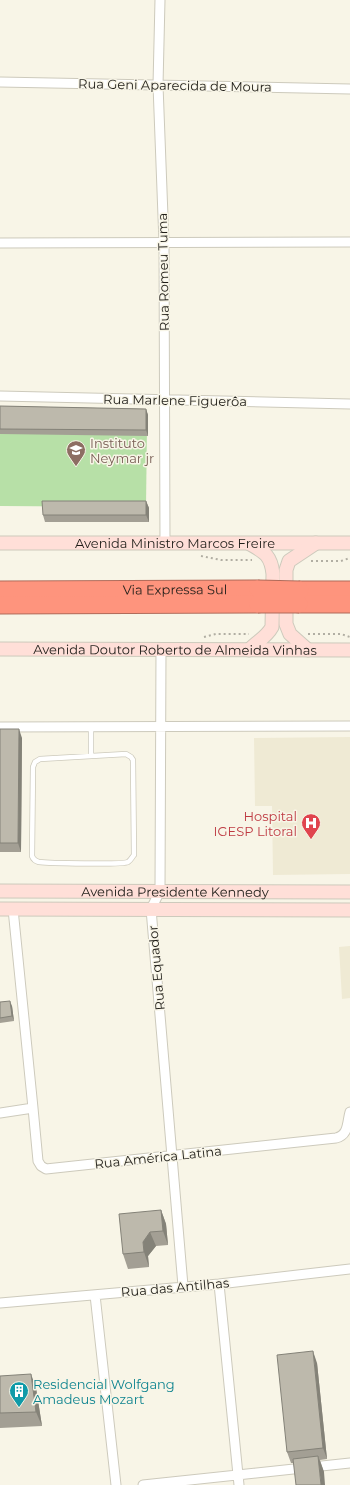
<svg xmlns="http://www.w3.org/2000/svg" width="350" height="1485" font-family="Montserrat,sans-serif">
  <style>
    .built { fill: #efead4 }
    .green { fill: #b7e0a7 }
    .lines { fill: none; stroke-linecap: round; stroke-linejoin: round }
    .lane-casing { stroke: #cdcabc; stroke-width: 6 }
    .street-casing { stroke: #cdcabc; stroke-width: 11 }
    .secondary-casing { stroke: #cdcabc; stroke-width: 15 }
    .highway-casing { stroke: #b06b5a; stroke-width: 19 }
    .path { stroke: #b1aea3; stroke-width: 2; stroke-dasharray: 2 3; stroke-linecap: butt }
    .lane { stroke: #fff; stroke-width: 4.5 }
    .street { stroke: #fff; stroke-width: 9 }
    .secondary { stroke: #ffdfd8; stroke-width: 13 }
    .highway { stroke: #fe947d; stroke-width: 17 }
    .highway-bridge-casing { stroke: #b06b5a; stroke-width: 19; stroke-linecap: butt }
    .highway-bridge { stroke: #fe947d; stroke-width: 17 }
    .wall { fill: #a39f94 }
    .shaded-wall { fill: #848278 }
    .building { fill: #bdb9ac; stroke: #848278 }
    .labels { text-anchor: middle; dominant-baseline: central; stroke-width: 3; stroke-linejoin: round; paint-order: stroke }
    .street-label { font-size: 13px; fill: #201e19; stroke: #f8f5e7 }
    .education-label { font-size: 13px; fill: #785e54; stroke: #f8f5e7; text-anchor: start }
    .health-label { font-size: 13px; fill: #be3a42; stroke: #f8f5e7; text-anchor: end }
    .culture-label { font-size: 13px; fill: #0d838f; stroke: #f8f5e7; text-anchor: start }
  </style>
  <rect width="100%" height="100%" fill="#f8f5e7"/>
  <path class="built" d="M350,737V874L273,875L272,806H255L254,738Z
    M350,946V998L342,999L339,947Z"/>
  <path class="green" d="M0,425L147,426L146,507L0,506Z"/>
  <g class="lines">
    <g class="lane-casing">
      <path id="lane" d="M126,754L131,757L133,760L134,855C132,857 131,860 128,862C123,865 47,863 39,862C35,861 33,859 32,856L33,767L35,762L40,759Z
        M91,756V727"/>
    </g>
    <g class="street-casing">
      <path id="street" d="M160,0L158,85L164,243L165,544
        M0,82L350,89
        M0,243L350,242
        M0,396L350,404
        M161,650L160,891L151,909L183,1286
        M0,727L350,726
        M13,909L33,1108
        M0,1113L33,1108L38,1161L41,1166L46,1169L336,1138C349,1135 347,1122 350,1112
        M219,1284L239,1485
        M95,1295L116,1485
        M0,1303L219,1284L350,1269
        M143,1485L350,1463"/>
    </g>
    <g class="secondary-casing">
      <g id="secondary">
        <path id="s1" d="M0,543H350"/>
        <path id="s2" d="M0,649L350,650"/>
        <path d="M249,650C257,641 266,638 272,627L273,574C271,555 264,552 250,544"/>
        <path d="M308,650L290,634L286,624V570L289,561L316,543"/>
        <path id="s3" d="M0,891L350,892"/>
        <path d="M0,909L350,910"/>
      </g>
    </g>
    <g class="highway-casing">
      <g id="highway">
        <path id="s4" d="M0,590L258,589"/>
        <path d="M300,590H350"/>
        <path d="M299,604H350"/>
        <path d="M0,605L258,604"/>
      </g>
    </g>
    <path class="path" d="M201,556L221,560H252
      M311,561H341L350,558
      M308,634H341L350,637
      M204,637L216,634H249"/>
    <use href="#lane" class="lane"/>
    <use href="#street" class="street"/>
    <use href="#secondary" class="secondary"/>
    <use href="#highway" class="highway"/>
    <g class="highway-bridge-casing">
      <path id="highway-bridge" d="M258,589L300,590
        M258,604H299"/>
    </g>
    <use href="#highway-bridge" class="highway-bridge"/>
  </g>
  <path class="wall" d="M0,406L146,409L148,415V436L0,434Z
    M146,501L149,508V522H45L43,515Z
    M0,729L22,738L21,852H0Z
    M0,1002L12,1006L14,1021L0,1023Z
    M161,1210L166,1224L168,1245L156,1246L148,1256L149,1267L128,1269L123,1254Z
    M317,1363L327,1459L320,1460L324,1472L294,1463H291L287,1452Z
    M0,1376L36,1388L42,1426L0,1428Z"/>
  <path class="shaded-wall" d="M146,409L148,415V436L146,430Z
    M146,501L149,508V522L146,515Z
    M19,729L22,738L21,852L18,843Z
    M10,1001L12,1006L14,1021L12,1016Z
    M161,1210L166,1224L168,1245L163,1231Z
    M150,1232L156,1246L148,1256L149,1267L144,1252L143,1242Z
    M313,1351L317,1363L327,1459L323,1448Z
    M31,1374L36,1388L42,1426L36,1412Z
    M318,1456L324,1472L325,1485H321Z"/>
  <path class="building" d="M0,406L146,409V430L0,429Z
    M42,501H146V515H43Z
    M0,729H19L18,843H0Z
    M10,1001L12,1016L0,1018V1002Z
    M161,1210L163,1231L150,1232L143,1242L144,1252L123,1254L119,1214Z
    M313,1351L323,1448L287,1452L277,1355Z
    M31,1374L36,1412L0,1413V1376Z
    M318,1456L321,1485H296L293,1459Z"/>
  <defs>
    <g id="school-pin" transform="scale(1)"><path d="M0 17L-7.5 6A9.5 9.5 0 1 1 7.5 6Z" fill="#8d6e63" stroke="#f8f5e7"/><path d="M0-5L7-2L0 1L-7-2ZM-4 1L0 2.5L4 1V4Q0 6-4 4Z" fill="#fff"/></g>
    <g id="hospital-pin" transform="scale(1)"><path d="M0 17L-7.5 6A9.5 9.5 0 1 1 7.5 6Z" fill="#e0444e" stroke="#f8f5e7"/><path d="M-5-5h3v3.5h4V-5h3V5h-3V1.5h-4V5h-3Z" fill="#fff"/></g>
    <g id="building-pin" transform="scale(1)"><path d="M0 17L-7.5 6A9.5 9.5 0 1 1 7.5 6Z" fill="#0f9aa8" stroke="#f8f5e7"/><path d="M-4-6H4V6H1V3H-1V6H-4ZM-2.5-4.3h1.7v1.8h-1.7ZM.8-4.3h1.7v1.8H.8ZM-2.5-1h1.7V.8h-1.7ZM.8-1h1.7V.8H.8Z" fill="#fff"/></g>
  </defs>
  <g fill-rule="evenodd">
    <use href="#school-pin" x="76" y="450"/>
    <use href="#hospital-pin" x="311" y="823"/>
    <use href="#building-pin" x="19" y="1391"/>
  </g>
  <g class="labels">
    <g class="street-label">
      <text transform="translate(175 85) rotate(1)">Rua Geni Aparecida de Moura</text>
      <text transform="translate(163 272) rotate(-91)">Rua Romeu Tuma</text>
      <text transform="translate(175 400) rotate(1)">Rua Marlene Figuerôa</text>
      <text stroke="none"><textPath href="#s1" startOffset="175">Avenida Ministro Marcos Freire</textPath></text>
      <text stroke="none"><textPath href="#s4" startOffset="175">Via Expressa Sul</textPath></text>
      <text stroke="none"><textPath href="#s2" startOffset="175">Avenida Doutor Roberto de Almeida Vinhas</textPath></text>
      <text stroke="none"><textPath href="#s3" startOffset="175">Avenida Presidente Kennedy</textPath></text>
      <text transform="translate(156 968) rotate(-95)">Rua Equador</text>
      <text transform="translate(158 1157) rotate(-6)">Rua América Latina</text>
      <text transform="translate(175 1287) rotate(-5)">Rua das Antilhas</text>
    </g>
    <g class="education-label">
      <text x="90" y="443">Instituto<tspan x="90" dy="15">Neymar jr</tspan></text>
    </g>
    <g class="health-label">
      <text x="297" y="816">Hospital<tspan x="297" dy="15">IGESP Litoral</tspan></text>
    </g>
    <g class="culture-label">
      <text x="33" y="1384">Residencial Wolfgang<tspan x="33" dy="15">Amadeus Mozart</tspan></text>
    </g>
  </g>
</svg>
